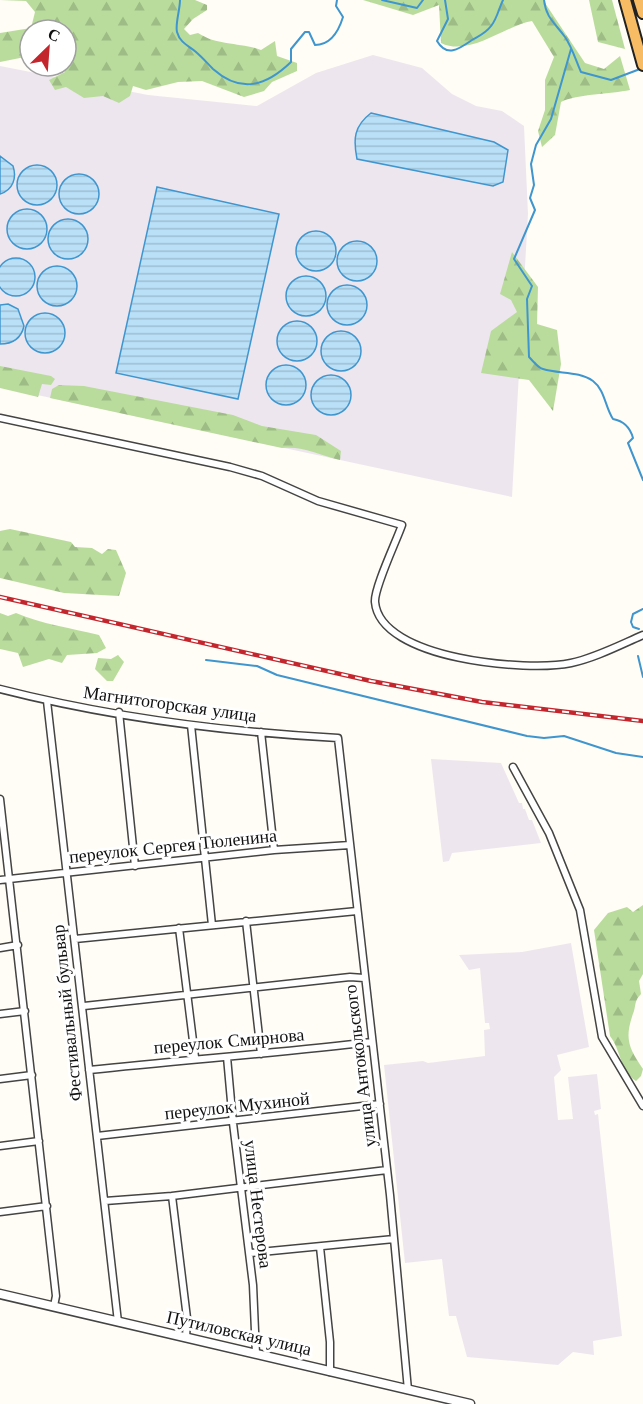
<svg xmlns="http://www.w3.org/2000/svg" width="643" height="1404" font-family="'Libre Baskerville',serif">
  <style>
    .industrial { fill: #eee6ef }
    .forest { fill: url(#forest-firs) }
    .water { fill: url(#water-rules); stroke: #3f96cf; stroke-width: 1.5 }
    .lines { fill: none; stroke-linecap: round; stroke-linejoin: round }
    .stream { stroke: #3f96cf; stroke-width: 2 }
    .minor-casing { stroke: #444; stroke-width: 9 }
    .tertiary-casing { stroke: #444; stroke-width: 11 }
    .trunk-casing { stroke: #222; stroke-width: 14 }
    .minor { stroke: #fff; stroke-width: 6 }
    .tertiary { stroke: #fff; stroke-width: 8 }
    .trunk { stroke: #f7bc64; stroke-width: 10 }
    .rail-casing { stroke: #c4262e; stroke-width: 4.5 }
    .rail { stroke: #fff; stroke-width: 2; stroke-dasharray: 7; stroke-linecap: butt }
    .labels { text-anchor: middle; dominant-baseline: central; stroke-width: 6; stroke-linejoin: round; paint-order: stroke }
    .street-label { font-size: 18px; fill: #111; stroke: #fff }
  </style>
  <defs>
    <pattern id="forest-firs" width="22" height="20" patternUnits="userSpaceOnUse" patternTransform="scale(1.5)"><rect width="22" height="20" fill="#b9dc9c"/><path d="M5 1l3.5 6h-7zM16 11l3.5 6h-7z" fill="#9ebc85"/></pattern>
    <pattern id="water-rules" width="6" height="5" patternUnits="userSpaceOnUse" patternTransform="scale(1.5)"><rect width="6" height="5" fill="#b9e0f7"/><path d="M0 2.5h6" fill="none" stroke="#9ebfd3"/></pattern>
  </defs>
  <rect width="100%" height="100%" fill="#fffdf5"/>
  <path class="industrial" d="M373,55L422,68L452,94L476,106L502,111L524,126L528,214L512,497L0,387V66L148,95L257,106L316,73Z
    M431,759L501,763L519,803H522L523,809H525L529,820H532L541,843L452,853L449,861L443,862Z
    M571,943L589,1047L557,1055L561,1070L554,1077L558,1120L573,1119L568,1077L597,1074L601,1109L594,1111L595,1115L598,1114L622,1336L593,1341L594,1355L573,1352L558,1365L467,1357L456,1316H449L442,1259L405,1263L384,1065L423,1061L428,1063L485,1056L484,1030L490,1029L489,1023H485L480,968L469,970L459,955L522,952Z"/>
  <path class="forest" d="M0,0H195L207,5V10L193,19L184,29L190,35L198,33C218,46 239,42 261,50L275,41L277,56L297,63V71L272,82L264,91L244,97L202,81L178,82L146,90L133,86L130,96L119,103L103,96L84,98L66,87L55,90L49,80L65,72L60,66H66V30H30V56L0,62V33L31,28L35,12L26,1Z
    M363,0H543L585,63L604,69L620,56L630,90C611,94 577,94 561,102L555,135L542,147L538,131L545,110V80L554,57L532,21C504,26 470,57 441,43L439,5L413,15Z
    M589,0H612L625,49L598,42Z
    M512,252L538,287L537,324L557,330L561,364L553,411L529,380L481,373L491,331L517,312L511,300L500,294Z
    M0,366L51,376L55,379L51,385L42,384L38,397L0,388Z
    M59,385L84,386L233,415L262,426L316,435L341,451L340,460C319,455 304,446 282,448L50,398L52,389Z
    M10,529L71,542L75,547L92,548L102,554L108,549L116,550L126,573L119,596L64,593L0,578V531Z
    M0,613L8,616L16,613C41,624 71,628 99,635L106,648L97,653L67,655L62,663L49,659L23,667L18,653L0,649Z
    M118,655L124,662L113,681H107L95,669L98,658L111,659Z
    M643,905V974L639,981L641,994C635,1000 636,1003 634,1011C624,1038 628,1047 643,1069L641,1076L636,1081C620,1071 621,1050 610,1036L594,930L608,913L627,907L633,912Z"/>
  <path class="water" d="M371,113L494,142L508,150L503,182L493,186L357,159C353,139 354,126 371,113Z
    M0,156L13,166C17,178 13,190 0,194Z
    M17 185a20 20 0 1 1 40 0a20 20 0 1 1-40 0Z
    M59 194a20 20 0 1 1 40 0a20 20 0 1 1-40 0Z
    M157,187L279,214L238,399L116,373Z
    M7 229a20 20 0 1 1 40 0a20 20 0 1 1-40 0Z
    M48 239a20 20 0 1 1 40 0a20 20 0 1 1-40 0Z
    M296 251a20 20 0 1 1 40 0a20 20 0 1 1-40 0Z
    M337 261a20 20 0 1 1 40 0a20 20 0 1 1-40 0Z
    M-3 277a19 19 0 1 1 38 0a19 19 0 1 1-38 0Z
    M37 286a20 20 0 1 1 40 0a20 20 0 1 1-40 0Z
    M286 296a20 20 0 1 1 40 0a20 20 0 1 1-40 0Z
    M327 305a20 20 0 1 1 40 0a20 20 0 1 1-40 0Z
    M8,304L18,309L24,326C21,339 13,344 0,344V305Z
    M25 333a20 20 0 1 1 40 0a20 20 0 1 1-40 0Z
    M277 341a20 20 0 1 1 40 0a20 20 0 1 1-40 0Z
    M321 351a20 20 0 1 1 40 0a20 20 0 1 1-40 0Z
    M266 385a20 20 0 1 1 40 0a20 20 0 1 1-40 0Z
    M311 395a20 20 0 1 1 40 0a20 20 0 1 1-40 0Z"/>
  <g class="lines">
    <path class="stream" d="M180,0C180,10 175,24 177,32C180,43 189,46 196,52C202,57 207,63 213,69C241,94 266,86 291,62V49L305,32H309L315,45C331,45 339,30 343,17L336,6L337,0
      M382,0L417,8L423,0
      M445,0L448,19L437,41C447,58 459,49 472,40C479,36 486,33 491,26C497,19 499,8 503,0
      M544,0C546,18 555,23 565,37C572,47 576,61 581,72L611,80L640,69
      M571,49L551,119L536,145L531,164L534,185L530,198L535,210L514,259L532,286L527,299L529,357C533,361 538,368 543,369C559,374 579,371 593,381C605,390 605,407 613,419C624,421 630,427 633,438L628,443L643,480
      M639,629L633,627L631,622L633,614L643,609
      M638,656L643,677
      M206,660L257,666L277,675L527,736L544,738L564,736L616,753L643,757"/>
    <g class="minor-casing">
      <path id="minor" d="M0,418L230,467L262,476L318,501L402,525C396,542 374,588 375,602C380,660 528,672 571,663C595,658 620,645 643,635
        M0,689C110,717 225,732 338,738L390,1195L408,1390
        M47,701L118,1322
        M119,712L135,866
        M191,725L212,925
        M261,732L274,850
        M513,767L549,833L580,910L602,1037L643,1106
        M0,799L56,1296L54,1306
        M0,880L274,850L350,845
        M246,921L261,1054
        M179,928L195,1057
        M75,939L357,911
        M0,948L18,945
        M84,1006L350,977L364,978
        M0,1014L25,1011
        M227,1057L233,1123L253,1285L256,1354
        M89,1070C183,1060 278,1053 372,1042
        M0,1079L32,1075
        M97,1136L380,1104
        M0,1146L39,1141
        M172,1196L187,1318L186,1338
        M105,1201L172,1196L387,1170
        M0,1212L47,1206
        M320,1247L330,1342V1372
        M250,1253L394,1239"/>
    </g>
    <g class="tertiary-casing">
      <path id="tertiary" d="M0,1294L470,1404"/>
    </g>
    <g class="trunk-casing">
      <path id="trunk" d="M625,0L643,65
        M639,0L643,13"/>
    </g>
    <use href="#minor" class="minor"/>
    <use href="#tertiary" class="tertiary"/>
    <use href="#trunk" class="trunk"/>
    <g class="rail-casing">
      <path id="rail" d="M0,597L371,681L482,702L643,721"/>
    </g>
    <use href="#rail" class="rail"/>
  </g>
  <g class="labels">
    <g class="street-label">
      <text transform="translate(170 704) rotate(8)">Магнитогорская улица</text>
      <text transform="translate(173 846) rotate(-6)">переулок Сергея Тюленина</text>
      <text transform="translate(67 1013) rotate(-96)">Фестивальный бульвар</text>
      <text transform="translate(229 1041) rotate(-5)">переулок Смирнова</text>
      <text transform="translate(360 1066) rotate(-97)">улица Антокольского</text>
      <text transform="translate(237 1106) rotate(-6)">переулок Мухиной</text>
      <text transform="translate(258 1204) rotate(83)">улица Нестерова</text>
      <text transform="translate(239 1333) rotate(13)">Путиловская улица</text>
    </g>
  </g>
  <g transform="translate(48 48) rotate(25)"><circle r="28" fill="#ffffff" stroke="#a0a0a0" stroke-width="1.5"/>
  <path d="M0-4.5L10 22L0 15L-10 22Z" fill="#c4262e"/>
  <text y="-9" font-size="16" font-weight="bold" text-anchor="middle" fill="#111111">С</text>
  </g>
</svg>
